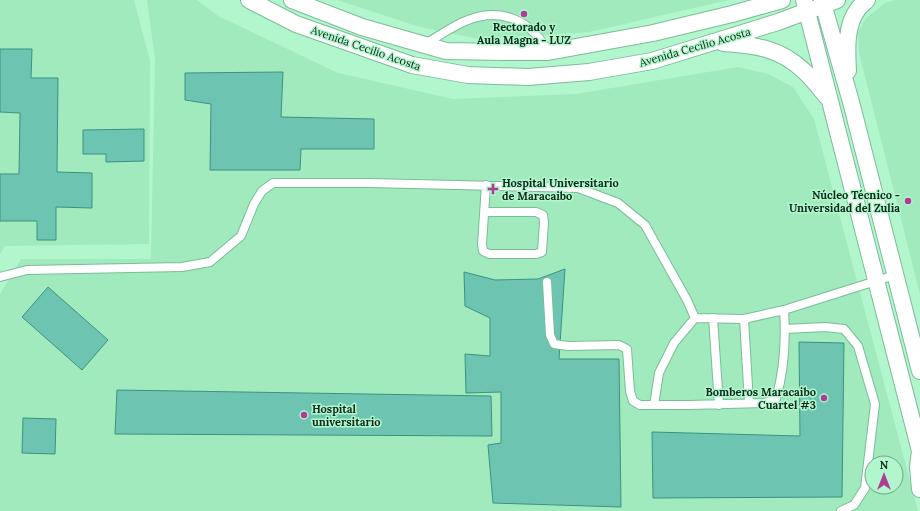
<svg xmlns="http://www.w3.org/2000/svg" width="920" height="511" font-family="Lora,serif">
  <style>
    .built { fill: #a0eabe; fill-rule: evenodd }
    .building { fill: #6dc5b1; stroke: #3b9280 }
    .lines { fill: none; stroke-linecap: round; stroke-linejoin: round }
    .service-casing { stroke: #7bbd96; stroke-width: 10 }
    .minor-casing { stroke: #7bbd96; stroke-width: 18 }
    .service { stroke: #fff; stroke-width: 8 }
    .minor { stroke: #fff; stroke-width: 16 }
    .poi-dot { fill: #af3c96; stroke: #b2f6cd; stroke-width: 1.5 }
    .labels { text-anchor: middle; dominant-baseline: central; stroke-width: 3; stroke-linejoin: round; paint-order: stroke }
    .poi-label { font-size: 11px; font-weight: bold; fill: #0e291a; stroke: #b2f6cd; text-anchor: start }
    .street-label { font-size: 11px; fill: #0e291a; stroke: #b2f6cd }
  </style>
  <rect width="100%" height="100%" fill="#b2f6cd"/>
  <path class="built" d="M0,0H134L150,61L149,244L5,246L0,254Z
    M147,0H197L218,16L338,73L453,99L576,94L738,67L768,74L793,87L814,119L918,511H0V294L21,259H151L155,59ZM872,463H896V487H872Z
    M337,0H729L589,32L479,39L420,27Z
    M895,0H920V294L859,53L858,32L866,18L885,3Z"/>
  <path class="building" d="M0,49H32L31,78H58L57,172L92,173V208L56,207V240H37V221H0V174H19L20,113L0,112Z
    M283,72L281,117L374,119V149H301L300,170H210L211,104L185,100V73Z
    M144,129V161L106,162V154H83V130Z
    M565,269L559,359H619L621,507L493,503L488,445L501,443V392L466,393L465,354L490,356V318L465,306L464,272L495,280L538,279Z
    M48,287L108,340L82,370L22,317Z
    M799,342L844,343L842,497L653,498L652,432L800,436Z
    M117,390L491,396L492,436L115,434Z
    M23,418L56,419L55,454L22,453Z"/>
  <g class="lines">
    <g class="service-casing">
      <path id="service" d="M425,44C439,36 454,25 468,20C502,7 532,21 548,52
        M485,212H536L543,215L544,222L542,252L536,254H489L483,251L482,244L486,185
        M0,277L27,270L182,267L210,262L241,236L254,204L262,191L273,183H370L578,188L618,203L645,225L687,300L695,318L744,319L784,310L895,275
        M547,282L550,335L554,344L568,346L619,345L627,349L630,391L633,401L640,405H689L764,403L776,399C784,371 786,339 784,310
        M713,318L719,405
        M744,319L749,403
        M785,329L825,327L844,329L858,346L875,404L865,488L854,505L841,511
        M654,405L659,373L674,343L695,318"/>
    </g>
    <g class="minor-casing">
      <path id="minor" d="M249,0L296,24L412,65L468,75L528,77L589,72L652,61L778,22L837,0
        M292,0L362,27L446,51L504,52H548L653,33L732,14L782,0
        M804,0L920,451
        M822,0L851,102L920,371
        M723,43C755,45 780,48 804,71C813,79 820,89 827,97
        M848,71C847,51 845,26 858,9C860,6 864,3 867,0
        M920,451L918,467L920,489"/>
    </g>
    <use href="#service" class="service"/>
    <use href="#minor" class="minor"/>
  </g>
  <g class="poi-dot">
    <circle cx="524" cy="14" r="4"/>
    <path d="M491 183h4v4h4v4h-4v4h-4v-4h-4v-4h4z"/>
    <circle cx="908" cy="201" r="4"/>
    <circle cx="824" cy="398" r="4"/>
    <circle cx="304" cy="415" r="4"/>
  </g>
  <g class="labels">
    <g class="poi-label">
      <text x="524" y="27" text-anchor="middle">Rectorado y<tspan x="524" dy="13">Aula Magna - LUZ</tspan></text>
      <text x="502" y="183">Hospital Universitario<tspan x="502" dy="13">de Maracaibo</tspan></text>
      <text x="900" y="195" text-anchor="end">Núcleo Técnico -<tspan x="900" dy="13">Universidad del Zulia</tspan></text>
      <text x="816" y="392" text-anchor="end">Bomberos Maracaibo<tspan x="816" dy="13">Cuartel #3</tspan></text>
      <text x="312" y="409">Hospital<tspan x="312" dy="13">universitario</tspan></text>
    </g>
    <g class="street-label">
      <text transform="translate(695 47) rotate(-16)">Avenida Cecilio Acosta</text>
      <text transform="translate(366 48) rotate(19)">Avenida Cecilio Acosta</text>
    </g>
  </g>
  <g transform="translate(884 475)"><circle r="19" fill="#b2f6cd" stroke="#70a485"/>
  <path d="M0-3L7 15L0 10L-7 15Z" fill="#af3c96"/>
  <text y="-6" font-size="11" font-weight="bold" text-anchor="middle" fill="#0e291a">N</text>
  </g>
</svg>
